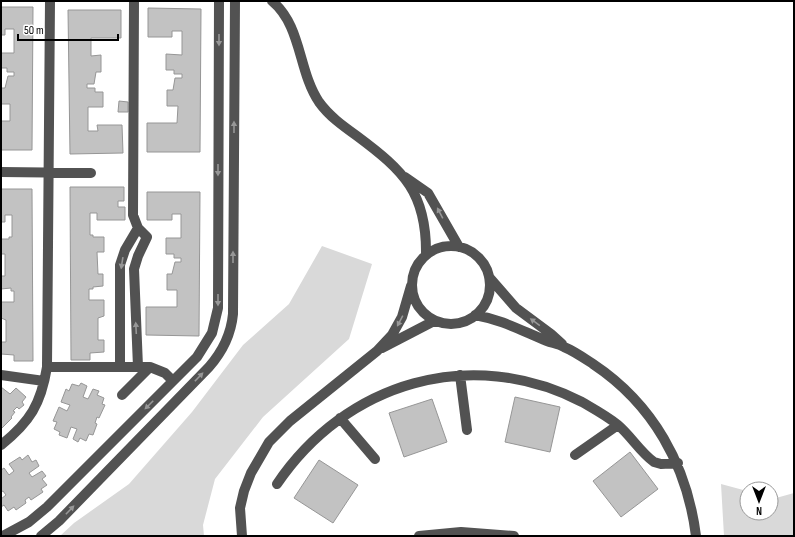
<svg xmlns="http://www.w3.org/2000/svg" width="795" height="537" font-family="'Sofia Sans Condensed',sans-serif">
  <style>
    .green { fill: #d9d9d9 }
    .building { fill: #c2c2c2; stroke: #969696 }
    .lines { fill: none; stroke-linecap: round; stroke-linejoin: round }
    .minor { stroke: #525252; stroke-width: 10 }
    .oneway { fill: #979797 }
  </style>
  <rect width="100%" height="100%" fill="#fff"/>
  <path class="green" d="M322,246L372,264L349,339L263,417L215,479L203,525L204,536H60L74,523L129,484L192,412L243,345L289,304Z
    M721,484L747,491V513H771V496L776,498L794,493V536H724Z"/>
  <path class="building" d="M1,7H33L32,150H1V121H10V104H1V88H5L8,76H14V72H7V68H1V53H14V29H5V35H1Z
    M148,8L201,9L200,152H147V123H177L178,106H167V90H173L175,78H182V74H174V70H166V54L182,55V31H172V37H148Z
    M68,10H121V38H91V56L101,55V72H96L94,84H87V88H95V92H103V107H88V131H98L97,125H122L123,153L70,154Z
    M119,101L128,102V112H118Z
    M70,187H124V201H118V207H125V220H97V213H90V235H93V237H104V252H97L98,274H103V286L93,287V289H89V300H104V316L98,318V340H104V352L90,353V360H71Z
    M1,189H32L33,361H14V355L1,354V342H6V320L1,318V302H14V291H11V288L1,289V276H5V254H1V239H9V237H12V215H5V222H1Z
    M147,192H200L199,336L146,335V307H177V290H167V274H172L175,262H181V258H174V254H166V238H181V214H172V220H147Z
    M81,383L87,386L83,397L88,399L93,389L99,391L97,395L104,398L102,404L105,405L99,418L97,417L95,423L97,424L93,435L89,434L86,441L80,438L78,442L73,439L77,429L71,427L67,438L59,435L60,432L54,429L57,422L53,421L59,407L67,411L70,405L61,402L66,389L69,391L72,384L79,386Z
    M1,387L10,394L16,388L26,397L22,402L24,405L19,409L17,407L13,411L15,412L11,417L12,418L1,429Z
    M515,397L560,407L550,452L505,442Z
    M432,399L447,442L404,457L389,413Z
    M630,452L658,489L621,517L593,481Z
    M28,455L32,462L36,460L39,466L29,473L32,477L42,471L46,476L42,479L47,485L41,489L43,492L31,500L29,497L25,500L26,503L16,510L14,507L8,511L4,505L1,507V499L6,495L3,491L1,492V470L4,468L9,475L14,471L9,464L20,457L22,460Z
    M319,460L358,485L333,523L294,498Z"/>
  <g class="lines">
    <path class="minor" d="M134,1L133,215L138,228L147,237L138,256L134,269L138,367
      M272,1C302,26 298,71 319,102C329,116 343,126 357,136C404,171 427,193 426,255
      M1,172L91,173
      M405,177L428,193L459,247
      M412 285a39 39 0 1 1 78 0a39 39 0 1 1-78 0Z
      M489,277L516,308L551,334L562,344
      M475,315C503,320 522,331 547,341C552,343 559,344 564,347C574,351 584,358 593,364C653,404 687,465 696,536
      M382,348L434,321
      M47,367H150L165,373L173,381
      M120,367V265L125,250L138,228
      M1,375L44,381
      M460,375L467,430
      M122,395L150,367
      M340,418L375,459
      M1,445C30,422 41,404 47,367L50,1
      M575,455L618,425
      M277,484C346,382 471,345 582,402C594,409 607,416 618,425C631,436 640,452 654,462L661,464L678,463
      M3,536L29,522L47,507L197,357L212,333L218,308L219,1
      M41,536L59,521L209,367C223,351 231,335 233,314L235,1
      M242,536L240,508L244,491L251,473L269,442L290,421L377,351L392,335L402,317L411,286
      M419,536L461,532L514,536"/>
  </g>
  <defs><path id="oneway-solid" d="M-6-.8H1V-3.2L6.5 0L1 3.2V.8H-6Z"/></defs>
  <g class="oneway">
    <use href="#oneway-solid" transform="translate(219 40) rotate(90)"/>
    <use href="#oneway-solid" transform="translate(234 127) rotate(-90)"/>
    <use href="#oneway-solid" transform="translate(218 170) rotate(90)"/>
    <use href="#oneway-solid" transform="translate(440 213) rotate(-118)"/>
    <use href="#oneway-solid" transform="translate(233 257) rotate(-90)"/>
    <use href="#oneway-solid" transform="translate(122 263) rotate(99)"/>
    <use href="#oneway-solid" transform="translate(218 300) rotate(90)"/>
    <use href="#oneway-solid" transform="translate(400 321) rotate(118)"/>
    <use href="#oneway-solid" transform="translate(535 322) rotate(-144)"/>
    <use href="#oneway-solid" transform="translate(136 328) rotate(-93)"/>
    <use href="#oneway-solid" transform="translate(199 377) rotate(-46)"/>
    <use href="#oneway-solid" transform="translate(149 405) rotate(135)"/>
    <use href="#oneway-solid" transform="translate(70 510) rotate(-46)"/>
  </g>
  <rect width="795" height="537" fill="none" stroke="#000000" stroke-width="4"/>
  <g transform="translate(759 501) rotate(180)"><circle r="19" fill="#ffffff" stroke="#999999"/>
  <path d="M0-3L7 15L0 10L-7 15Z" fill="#000000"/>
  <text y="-6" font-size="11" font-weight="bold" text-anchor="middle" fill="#000000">N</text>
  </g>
  <path d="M18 34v6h100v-6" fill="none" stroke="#000000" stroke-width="2"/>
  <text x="24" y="34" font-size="12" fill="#000000" stroke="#ffffff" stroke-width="3" paint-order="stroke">50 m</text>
</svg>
